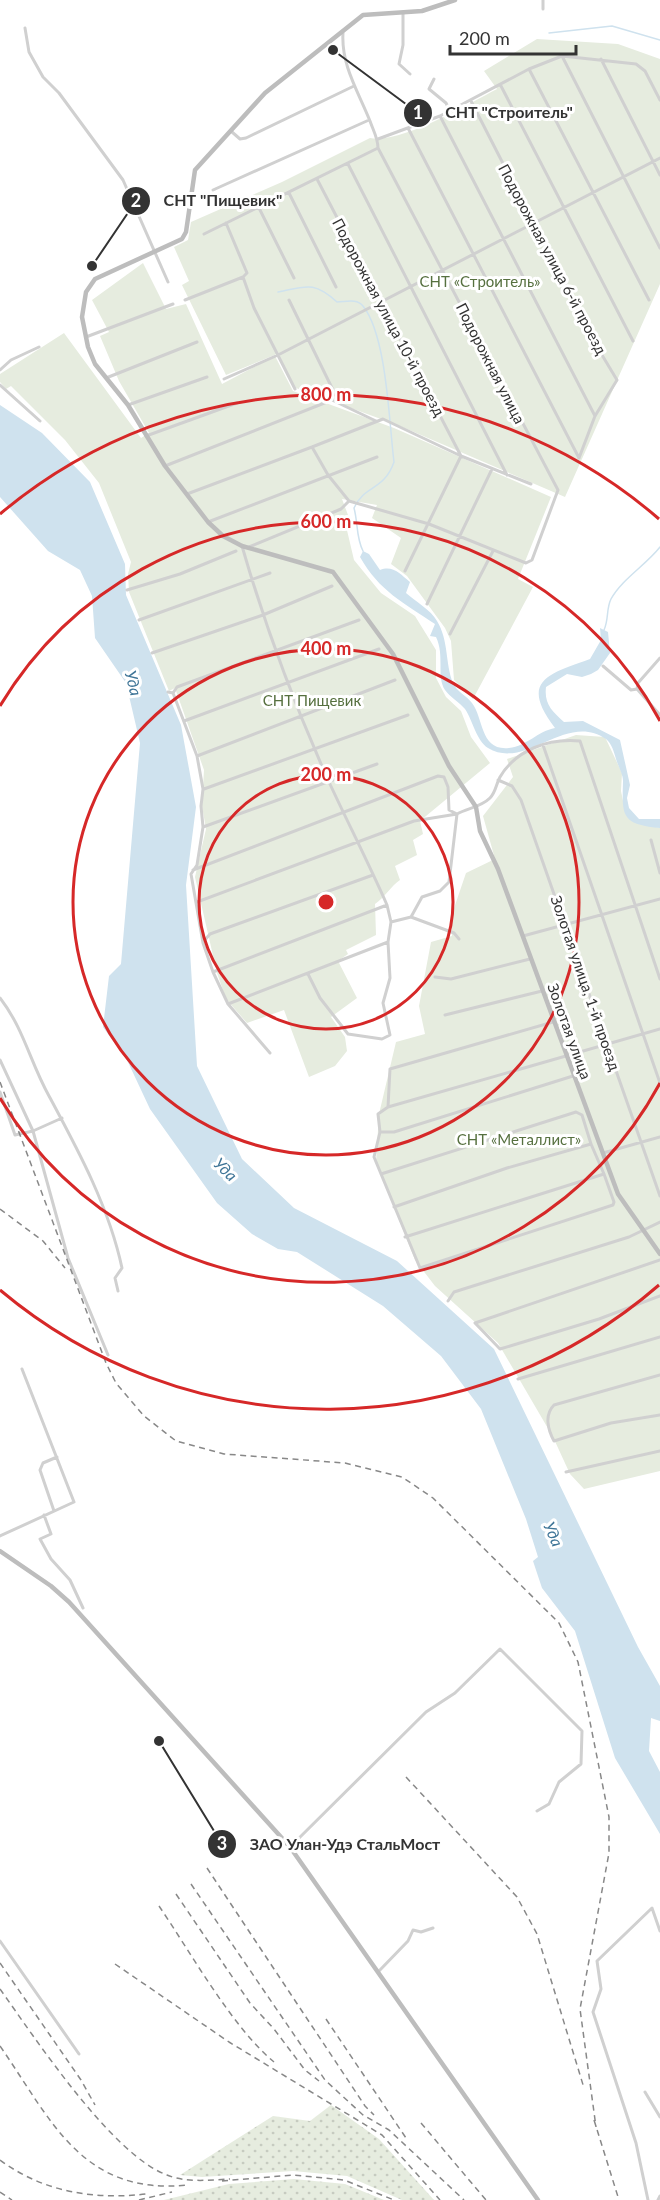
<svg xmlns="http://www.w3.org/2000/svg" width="660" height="2200" font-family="Lato,sans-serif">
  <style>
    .grass { fill: url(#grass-dots) }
    .garden { fill: #e6ecdf }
    .water { fill: #cfe2ee }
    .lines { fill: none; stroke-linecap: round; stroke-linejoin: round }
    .stream { stroke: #cfe2ee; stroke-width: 1.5 }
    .street { stroke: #d0d0d0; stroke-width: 3 }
    .secondary { stroke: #bdbdbd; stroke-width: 4.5 }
    .rail { stroke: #888; stroke-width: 1.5; stroke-dasharray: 6 4.5; stroke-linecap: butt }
    .ring { fill: none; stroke: #d62828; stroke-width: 3 }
    .labels { text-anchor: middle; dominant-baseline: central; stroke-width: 6; stroke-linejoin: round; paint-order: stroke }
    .street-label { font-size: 15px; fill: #333; stroke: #fff }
    .park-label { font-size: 15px; fill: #56703f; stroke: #fff }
    .water-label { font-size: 16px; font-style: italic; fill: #3f7597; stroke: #fff }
    .centre { fill: #d62828; stroke: #fff; stroke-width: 3 }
    .ring-label { font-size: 18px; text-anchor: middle; font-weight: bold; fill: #d62828; stroke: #fff; stroke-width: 6; stroke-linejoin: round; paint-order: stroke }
    .leader { fill: none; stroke: #333; stroke-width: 2 }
    .callout-dot { fill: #333; stroke: #fff; stroke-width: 2 }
    .mark-label { font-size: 18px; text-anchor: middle; font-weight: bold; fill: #fff }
    .callout-label { font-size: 16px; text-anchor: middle; font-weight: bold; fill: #333; stroke: #fff; stroke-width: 6; stroke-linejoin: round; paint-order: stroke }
  </style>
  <defs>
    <pattern id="grass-dots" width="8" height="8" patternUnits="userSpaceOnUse" patternTransform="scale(1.5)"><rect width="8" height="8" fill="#e6ecdf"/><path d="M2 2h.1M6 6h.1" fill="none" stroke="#c6cbc0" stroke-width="1.8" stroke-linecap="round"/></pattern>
  </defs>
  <rect width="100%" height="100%" fill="#fff"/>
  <path class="grass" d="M331,2105L379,2139L434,2200H402L347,2176L293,2171L202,2177L180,2175L273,2116L310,2121Z
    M294,2179L345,2184L384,2200H164L229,2184Z"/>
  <path class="garden" d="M537,39L618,44L660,59V284L565,497L400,426L296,388L277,354L226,375L182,285L189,281L174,247L188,240L191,222L282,182L370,138C401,144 468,104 497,89L484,71Z
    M143,263L166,309L186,304L222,384L275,356L293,391L394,428L551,497L518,579L533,587L473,699L454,680L451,641L445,628L407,576L391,564L401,538L372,518L377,505L342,499L351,523L346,526L354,560L381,593L415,616L436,650V678L446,697L461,711L471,737L490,763L420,821L423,834L413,840L417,855L395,866L400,880C391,886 385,897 375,904L376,935L346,950L348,954L338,961L357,998L331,1017L345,1037L347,1051L335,1066L309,1077L284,1010L247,1023L226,999L217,973L195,877L206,829L202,806L204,770L175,688L169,691L129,592L128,574L131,562L99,483L65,440L11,386L6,389L0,382V374L64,333L141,438L149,433L119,381L100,336L109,332L92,300Z
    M576,735L605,737L622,773L621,791L625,811L647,825L660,828V1471L584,1489L570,1474L553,1437L498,1343L435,1286L415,1260L376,1162L379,1114L396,1042L425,1034L419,1006L431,942L452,936L451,917L466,873L495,859L483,816L513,777L507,759Z"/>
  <path class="water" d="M0,405L42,433L90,482L125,564L126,595L181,725L196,807L186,885L197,1066L242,1159L294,1208L397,1261L494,1349L638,1647L660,1686V1721L651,1718L649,1751L660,1772V1834L615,1758L575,1631L542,1588L533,1561L538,1557L526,1519L481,1409L441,1356L383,1306L297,1252L278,1249L252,1234L217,1203L150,1109L127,1060L103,1027L109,976L121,964L140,743L126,683L95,638L92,596L80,570L48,551L0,497Z
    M363,551L369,554L380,570C393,565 400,574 410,582L406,593C415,601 431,610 437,621C449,641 445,663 453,683C456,691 467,696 472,703C484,719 480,751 509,748C527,746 538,731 555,728C519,681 548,674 590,659L601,640L600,628L608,632L610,653L598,670L591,674L582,677L567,674L546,687C544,704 552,711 564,722L583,721L620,740L630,785L627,798L629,808L639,819H660V828C621,824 622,816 623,781C623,774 618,766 616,759C614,752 612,744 606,739C566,711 526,771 488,748C476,740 473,721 465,709C459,702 450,697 445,690C436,676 445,656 436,637L430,636L435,624C404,603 379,591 360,557Z"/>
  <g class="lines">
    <path class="stream" d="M549,33L612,26L660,40
      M278,292C307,286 314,281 337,302C345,302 357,298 363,306C387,336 389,423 394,462C384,491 364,485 354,508C358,522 356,538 363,551
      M604,630C609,619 606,609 611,599C622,579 646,565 660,547"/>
    <path class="street" d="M543,9V0
      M403,12V45L399,64L410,74
      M25,28L29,52L43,77L59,93L123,180L168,282
      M562,56L660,248
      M601,59L660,175
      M529,69L649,300
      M434,79L429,89L446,103L450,111
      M501,86L633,341
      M471,101L596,345L617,380L595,416L579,458
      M440,116L595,416
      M408,128L579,458
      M232,132L240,139L246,138L354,86
      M378,139L440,116L529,69L562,56L636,64L645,71L660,100
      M348,164L507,475
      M317,179L461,456L405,571
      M213,190L369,120
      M289,193L336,287
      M259,208L294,278
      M226,223L247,273L243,277L254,308L295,389
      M204,234L378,148
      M185,300L243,277
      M289,300L333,390L335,396L332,400
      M86,337L173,304
      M0,370L11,360L39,347
      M106,378L197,342
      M224,379L278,355L660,158
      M0,385L40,421
      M128,405L207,377
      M146,436L237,403
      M165,466L332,400L376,421
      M187,494L312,447
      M349,501L328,475L312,447L383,419L461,456L531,484
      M208,522L377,457
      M242,546C265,626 295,706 329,782C348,823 369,864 387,905L391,922L388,942L390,978L383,1003L390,1035L382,1039L348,1034L320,998L308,974
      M249,547L341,509L349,501L429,524L526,563L532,560L558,490L378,148C378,138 373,130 370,121C358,91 341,65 343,33
      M127,590L180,574L236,551
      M427,604L492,469
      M139,620L270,573
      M450,634L493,551
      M152,653L263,615L332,586
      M603,666L631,690L637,689L660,715
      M637,689L638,683L660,658
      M168,692L173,693L197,756L203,789L201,806L203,827L197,865L191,874L203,943L213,972L228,1004L270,1053
      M173,693L177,687L359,620
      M184,721L379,649
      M543,745L660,1083
      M197,756L395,680
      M498,780L512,786L521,800L660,1196
      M204,789L408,715
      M203,827L377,764
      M651,840L660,873
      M193,870L438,776L444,777L448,787L449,810L457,814L414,821L197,902
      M411,917L422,897L440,891L449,882L457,814C468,808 481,807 490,798C496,792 496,784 500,777C516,750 548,738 580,741L660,979
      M391,922L411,917L454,933L459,939
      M523,936L660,899
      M204,941L210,934L373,875
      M213,972L387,905
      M435,977L451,979L530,959
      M0,998C24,1029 30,1062 49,1096C78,1150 109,1207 122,1268L115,1278L118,1291
      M228,1004L388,942
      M445,1015L542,991
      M0,1060L33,1131L68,1258L108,1355
      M0,1092L15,1135L33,1131L62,1118
      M388,1107L660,1029
      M380,1132H394L573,1076
      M603,1153L660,1137
      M381,1174L576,1112L582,1115L591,1144
      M394,1207L507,1168L591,1144L604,1174
      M405,1237L604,1174L614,1202L613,1205L420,1268L374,1157L380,1132L378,1114L388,1107L390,1069L553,1022
      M660,1260L475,1323L500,1349L599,1319L660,1296
      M448,1301L454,1292L629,1237L660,1222
      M660,1375L554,1405C544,1415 548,1430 554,1441L611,1423L660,1415
      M518,1379L660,1337
      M566,1472L660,1451
      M54,1511L40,1470L43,1463L57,1457
      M44,1515L51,1534L40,1539L51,1559L70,1580L83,1608
      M0,1536L74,1502L22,1369
      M290,1847L426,1712L455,1693L500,1649L582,1731L581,1764L559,1782L549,1804L537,1811
      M0,1941L79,2054
      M379,1971L408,1941L413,1930L421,1932L433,1928
      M645,2092L660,2117
      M648,2200L636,2143L593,2012L601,1989L597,1961L652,1908L660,1931
      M658,2200L660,2196"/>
    <path class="secondary" d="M455,0L422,11L363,15L265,93L195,170L186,232L182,239L95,279L86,292L82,317L88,347L95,364L128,405L165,466L208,522L223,536L242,546L333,572L393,654L449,766L476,807L480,831L498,869L618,1194L660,1254
      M0,1551L51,1586L69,1602L290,1847L538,2200"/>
    <path class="rail" d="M0,1082L106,1363L116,1383L144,1416L176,1441L224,1454L345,1463L402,1477L433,1498L559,1623L578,1662L609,1817V1853L580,2009L596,2127
      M0,1209L43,1241L65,1268
      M406,1777L517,1897L537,1934L584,2088
      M207,1868L365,2106L374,2115
      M191,1884L325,2080L363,2115L389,2130L464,2200
      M176,1894L250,2003L274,2029L305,2070L319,2081
      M159,1906C191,1953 232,2027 274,2062
      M0,1963L81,2080L95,2105
      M115,1964L229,2042L382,2135L440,2200
      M0,1989C35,2038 112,2155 167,2175C186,2183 210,2180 230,2179
      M326,2019L408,2141
      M0,2046C52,2121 82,2196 188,2185
      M594,2120L619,2200
      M421,2123L486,2200
      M0,2160C43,2192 94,2200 146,2194
      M222,2181L293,2175L344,2180L394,2200
      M0,2192L12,2200
      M139,2200L172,2192"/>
  </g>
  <g class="ring">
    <circle cx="326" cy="902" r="127"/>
    <circle cx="326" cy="902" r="253"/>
    <path d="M660 1083A380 380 0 0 1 0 1098M0 706A380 380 0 0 1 660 721"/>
    <path d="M659 1285A507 507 0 0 1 0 1290M0 514A507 507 0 0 1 659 519"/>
  </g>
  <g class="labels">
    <g class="street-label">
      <text transform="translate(553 259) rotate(62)">Подорожная улица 6-й проезд</text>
      <text transform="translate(389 317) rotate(62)">Подорожная улица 10-й проезд</text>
      <text transform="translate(491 363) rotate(63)">Подорожная улица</text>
      <text transform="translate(586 983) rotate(71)">Золотая улица, 1-й проезд</text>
      <text transform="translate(570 1031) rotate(70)">Золотая улица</text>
    </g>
    <g class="park-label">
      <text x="480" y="281">СНТ «Строитель»</text>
      <text x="312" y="700">СНТ Пищевик</text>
      <text x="519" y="1139">СНТ «Металлист»</text>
    </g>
    <g class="water-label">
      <text transform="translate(134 683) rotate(75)">Уда</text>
      <text transform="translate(226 1169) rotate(44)">Уда</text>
      <text transform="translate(554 1534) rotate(67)">Уда</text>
    </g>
  </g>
  <circle cx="326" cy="902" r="9" class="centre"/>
  <g class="ring-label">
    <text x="326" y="401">800 m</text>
    <text x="326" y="528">600 m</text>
    <text x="326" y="655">400 m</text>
    <text x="326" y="781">200 m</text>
  </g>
  <path class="leader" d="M333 50L418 113M92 266L136 201M159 1741L222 1844"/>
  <g class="callout-dot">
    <circle cx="333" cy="50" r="6"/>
    <circle cx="92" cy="266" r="6"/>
    <circle cx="159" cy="1741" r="6"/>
    <circle cx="418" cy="113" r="15"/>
    <circle cx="136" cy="201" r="15"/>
    <circle cx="222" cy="1844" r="15"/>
  </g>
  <g class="mark-label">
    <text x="418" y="119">1</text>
    <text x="136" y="207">2</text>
    <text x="222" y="1850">3</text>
  </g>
  <g class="callout-label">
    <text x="509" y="118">СНТ "Строитель"</text>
    <text x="223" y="206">СНТ "Пищевик"</text>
    <text x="345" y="1850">ЗАО Улан-Удэ СтальМост</text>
  </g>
  <path d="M450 45v9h126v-9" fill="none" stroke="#333333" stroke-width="3"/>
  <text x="459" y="45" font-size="18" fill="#333333" stroke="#ffffff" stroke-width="4.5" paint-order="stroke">200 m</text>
</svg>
